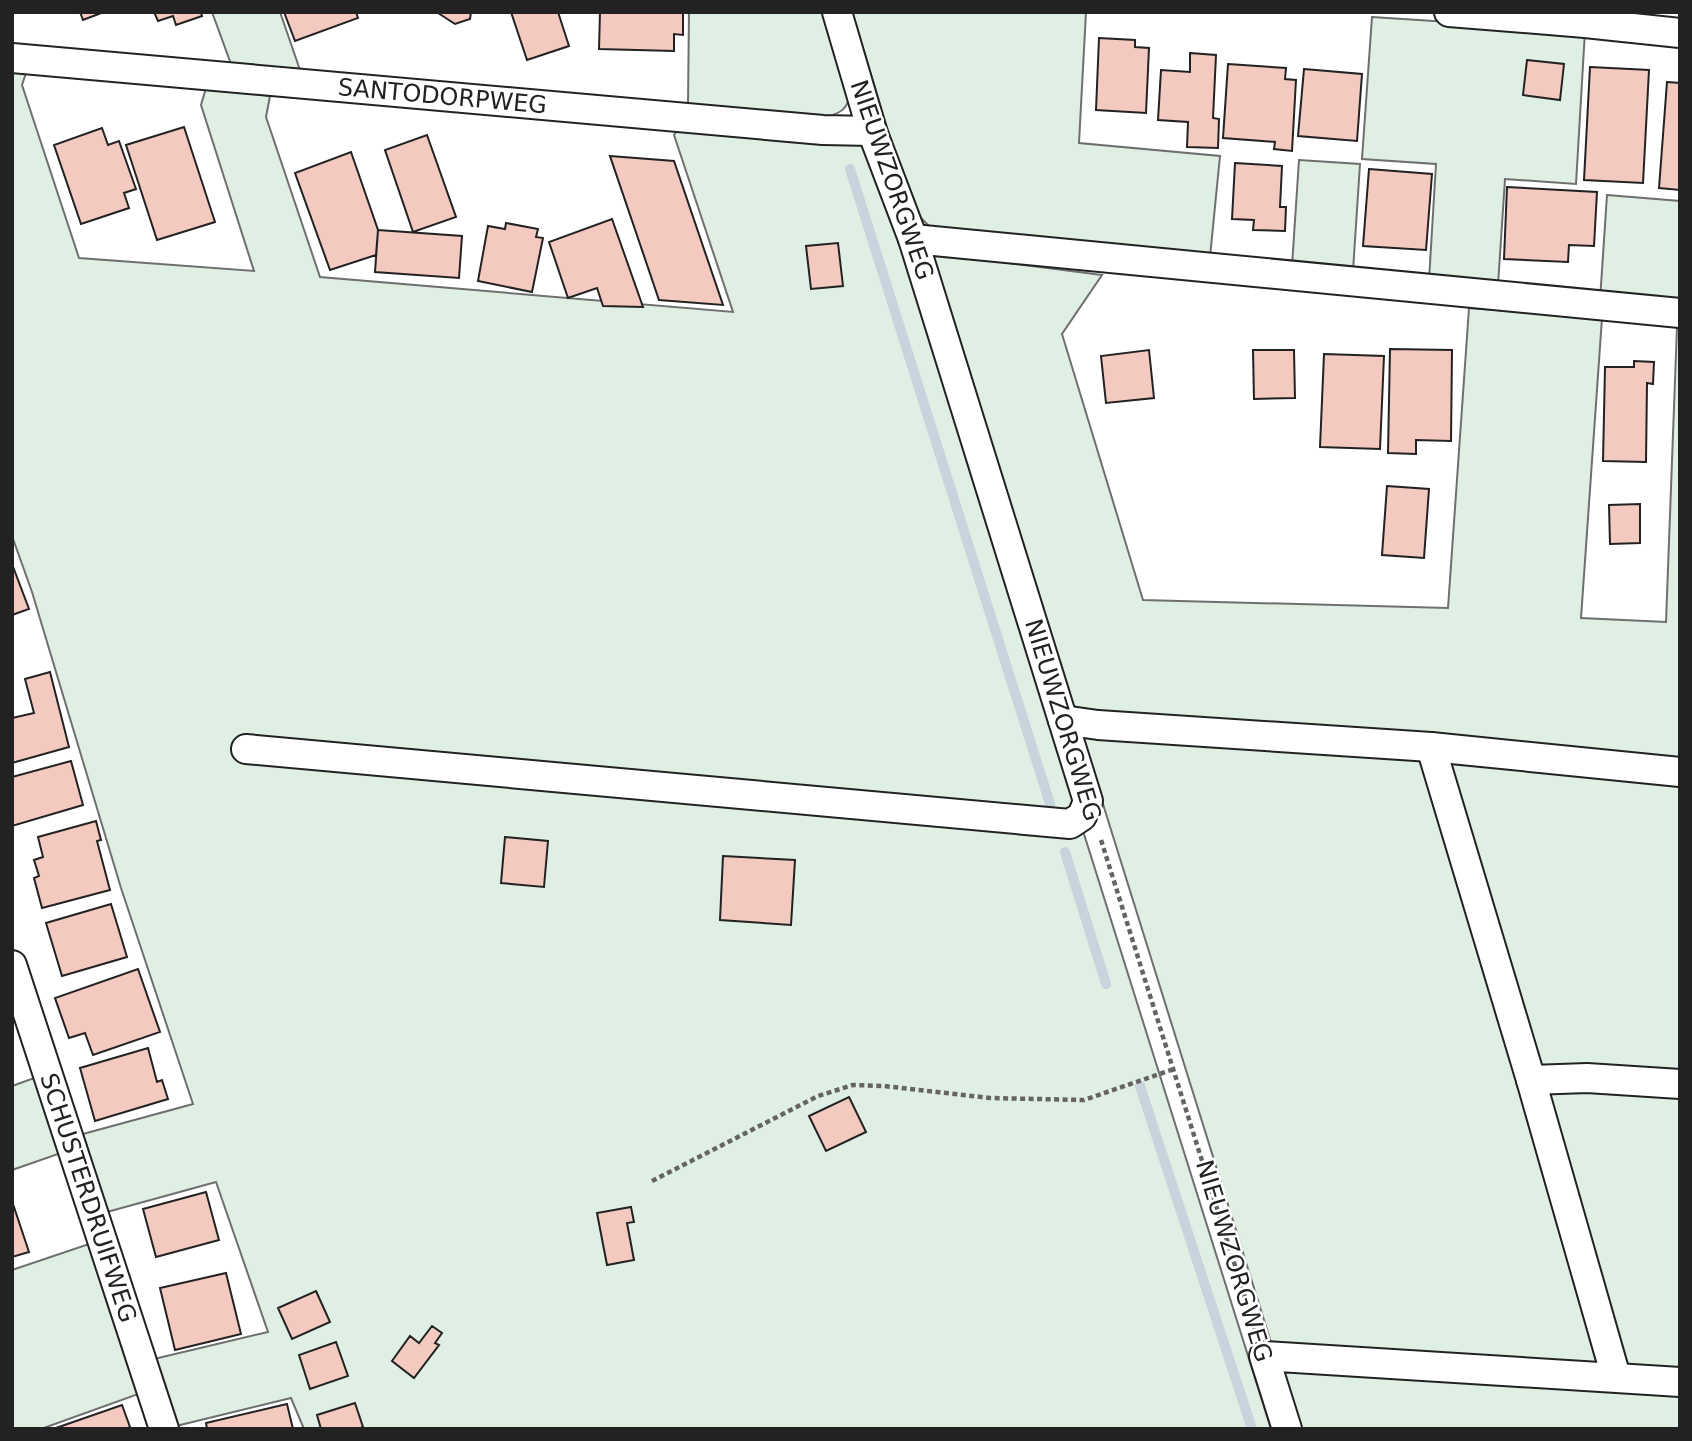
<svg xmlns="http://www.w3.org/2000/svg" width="1692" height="1441" font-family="'DejaVu Sans',sans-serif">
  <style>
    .green { fill: #e0efe3; stroke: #6f6f6f; stroke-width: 2 }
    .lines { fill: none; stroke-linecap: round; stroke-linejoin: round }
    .stream { stroke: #c7d3dd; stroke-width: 10 }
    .building { fill: #f3c9c0; stroke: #222; stroke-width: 2 }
    .minor-casing { stroke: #222; stroke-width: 32 }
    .path { stroke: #646464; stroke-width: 4.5; stroke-dasharray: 5 3.5; stroke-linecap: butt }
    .minor { stroke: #fff; stroke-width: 28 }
    .labels { text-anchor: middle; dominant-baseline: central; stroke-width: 5; stroke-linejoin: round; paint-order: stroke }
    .street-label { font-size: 24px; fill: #222; stroke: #fff }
  </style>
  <rect width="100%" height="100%" fill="#fff"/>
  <path class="green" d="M212,12H280L300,70L231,64Z
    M689,12H827L851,94C846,110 842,112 827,117L688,104Z
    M852,12H1086L1079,143L1220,156L1210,257L930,227L918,215L910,203Z
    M1372,17L1585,31L1576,184L1505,179L1498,285L1429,280L1436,164L1362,159Z
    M12,71L26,73L22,85L79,258L254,271L201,105L206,88L270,96L266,117L320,277L733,312L674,135L679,128L861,143L871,153L877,164L1029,659L1271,1429H304L291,1398L176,1426L154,1359L268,1332L216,1182L107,1212L83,1134L193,1104L121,888L32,592L12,536Z
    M1299,160L1360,164L1353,271L1292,266Z
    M1607,195L1680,201V306L1600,300Z
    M931,253L1102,275L1062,334L1143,600L1448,608L1469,308L1602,318L1581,618L1666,622L1677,327H1680V1429H1298Z
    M37,1077L64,1152L12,1170V1086Z
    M92,1243L144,1392L41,1429H12V1270Z"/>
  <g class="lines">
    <path class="stream" d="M850,169L1050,804
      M1065,852L1106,984
      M1140,1086L1252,1429"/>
  </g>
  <path class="building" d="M80,12H104L83,20Z
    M154,12H201L202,16L176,25L173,16L158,21Z
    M284,12H356L358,18L295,41Z
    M471,12L470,19L455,24L438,13Z
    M511,12H558L569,46L527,60Z
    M600,12H683V35L674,34V51L599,49Z
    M1099,38L1135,40V47L1149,48L1146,113L1096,110Z
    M1190,53L1216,55L1213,118L1219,119L1218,148L1187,147L1188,122L1158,120L1161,70L1190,72Z
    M1527,60L1564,64L1560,100L1523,95Z
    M1228,64L1286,68L1285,79L1296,80L1292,151L1274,149L1275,142L1223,138Z
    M1590,67L1649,70L1643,183L1584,180Z
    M1304,69L1362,74L1357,141L1298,136Z
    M1667,82L1680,83V190L1659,188Z
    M184,127L215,222L157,240L126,145Z
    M102,128L108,145L119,141L136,189L124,193L129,208L81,224L54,145Z
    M427,135L456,217L413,232L385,150Z
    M351,152L378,230L376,255L330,270L295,173Z
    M610,156L674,161L723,305L659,300Z
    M1235,163L1282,166L1280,207H1286L1285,231L1253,230L1254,220L1232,219Z
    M1369,169L1432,174L1426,250L1363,246Z
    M1507,187L1597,192L1594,246L1569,245L1568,262L1504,259Z
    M612,219L643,307L603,306L597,288L568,298L549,242Z
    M506,223L538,229L536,237L543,238L532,292L478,281L488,226L505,229Z
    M378,230L462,236L459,278L375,272Z
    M838,243L843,286L811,289L806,246Z
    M1390,349L1452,350L1451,441L1416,440V454L1388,453Z
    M1149,350L1154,398L1106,403L1101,356Z
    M1253,350H1294L1295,398L1254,399Z
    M1324,354L1384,356L1380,449L1320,447Z
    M1634,361L1654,362L1653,384L1647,383L1646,462L1603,461L1605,367H1634Z
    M1387,486L1429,489L1424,558L1382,555Z
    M1640,504V543L1610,544L1609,505Z
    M12,564L29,609L12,615Z
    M50,672L69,747L12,763V718L34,713L25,679Z
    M71,761L83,805L12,826V777Z
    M96,821L101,840L97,841L110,890L42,908L34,878L39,876L34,860L43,857L38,837Z
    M505,837L548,841L544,887L501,883Z
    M723,856L795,860L791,925L720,920Z
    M111,904L127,957L62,976L46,923Z
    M138,969L160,1032L93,1055L85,1033L69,1038L55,998Z
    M148,1048L157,1082L162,1080L168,1099L95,1121L80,1068Z
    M849,1097L866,1132L826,1151L809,1116Z
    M206,1192L219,1240L156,1257L143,1209Z
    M12,1201L29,1252L12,1257Z
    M631,1207L634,1222L627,1223L634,1260L607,1265L597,1213Z
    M226,1273L241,1334L175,1350L160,1288Z
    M316,1291L330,1322L292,1339L278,1308Z
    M432,1326L442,1333L435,1343L439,1345L414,1378L392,1361L410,1336L419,1343Z
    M336,1342L348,1376L310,1389L299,1355Z
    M355,1403L363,1427L358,1429H321L317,1415Z
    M287,1404L293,1429H207L206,1423Z
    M122,1405L130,1427L126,1429H53Z"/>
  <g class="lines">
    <g class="minor-casing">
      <g id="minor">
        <path d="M1449,12L1585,23L1680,33"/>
        <path id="s1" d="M12,58L823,130L872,131"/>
        <path d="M913,239L1680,313"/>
        <path d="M1063,720L1098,725L1431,747L1680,772"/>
        <path d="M1431,747L1531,1080L1616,1377"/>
        <path d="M246,749L1070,824L1082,816L1088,801L913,239L872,131L837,12"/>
        <path id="s2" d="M12,965L164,1429"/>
        <path d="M1531,1080L1587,1078L1680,1084"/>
        <path d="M1287,1429L1264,1356L1680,1382"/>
      </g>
    </g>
    <path class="path" d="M1101,840L1255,1329
      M652,1181L818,1096L853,1085L884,1086L990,1098L1084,1100L1174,1069"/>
    <use href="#minor" class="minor"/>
  </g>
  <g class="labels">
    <g class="street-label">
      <text stroke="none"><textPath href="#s1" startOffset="432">SANTODORPWEG</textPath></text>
      <text transform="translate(892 180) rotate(71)">NIEUWZORGWEG</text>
      <text transform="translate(1063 720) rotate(73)">NIEUWZORGWEG</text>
      <text stroke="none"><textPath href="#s2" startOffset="245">SCHUSTERDRUIFWEG</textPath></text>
      <text transform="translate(1234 1261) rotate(73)">NIEUWZORGWEG</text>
    </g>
  </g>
  <rect width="1692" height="1441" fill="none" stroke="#222222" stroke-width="28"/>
</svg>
